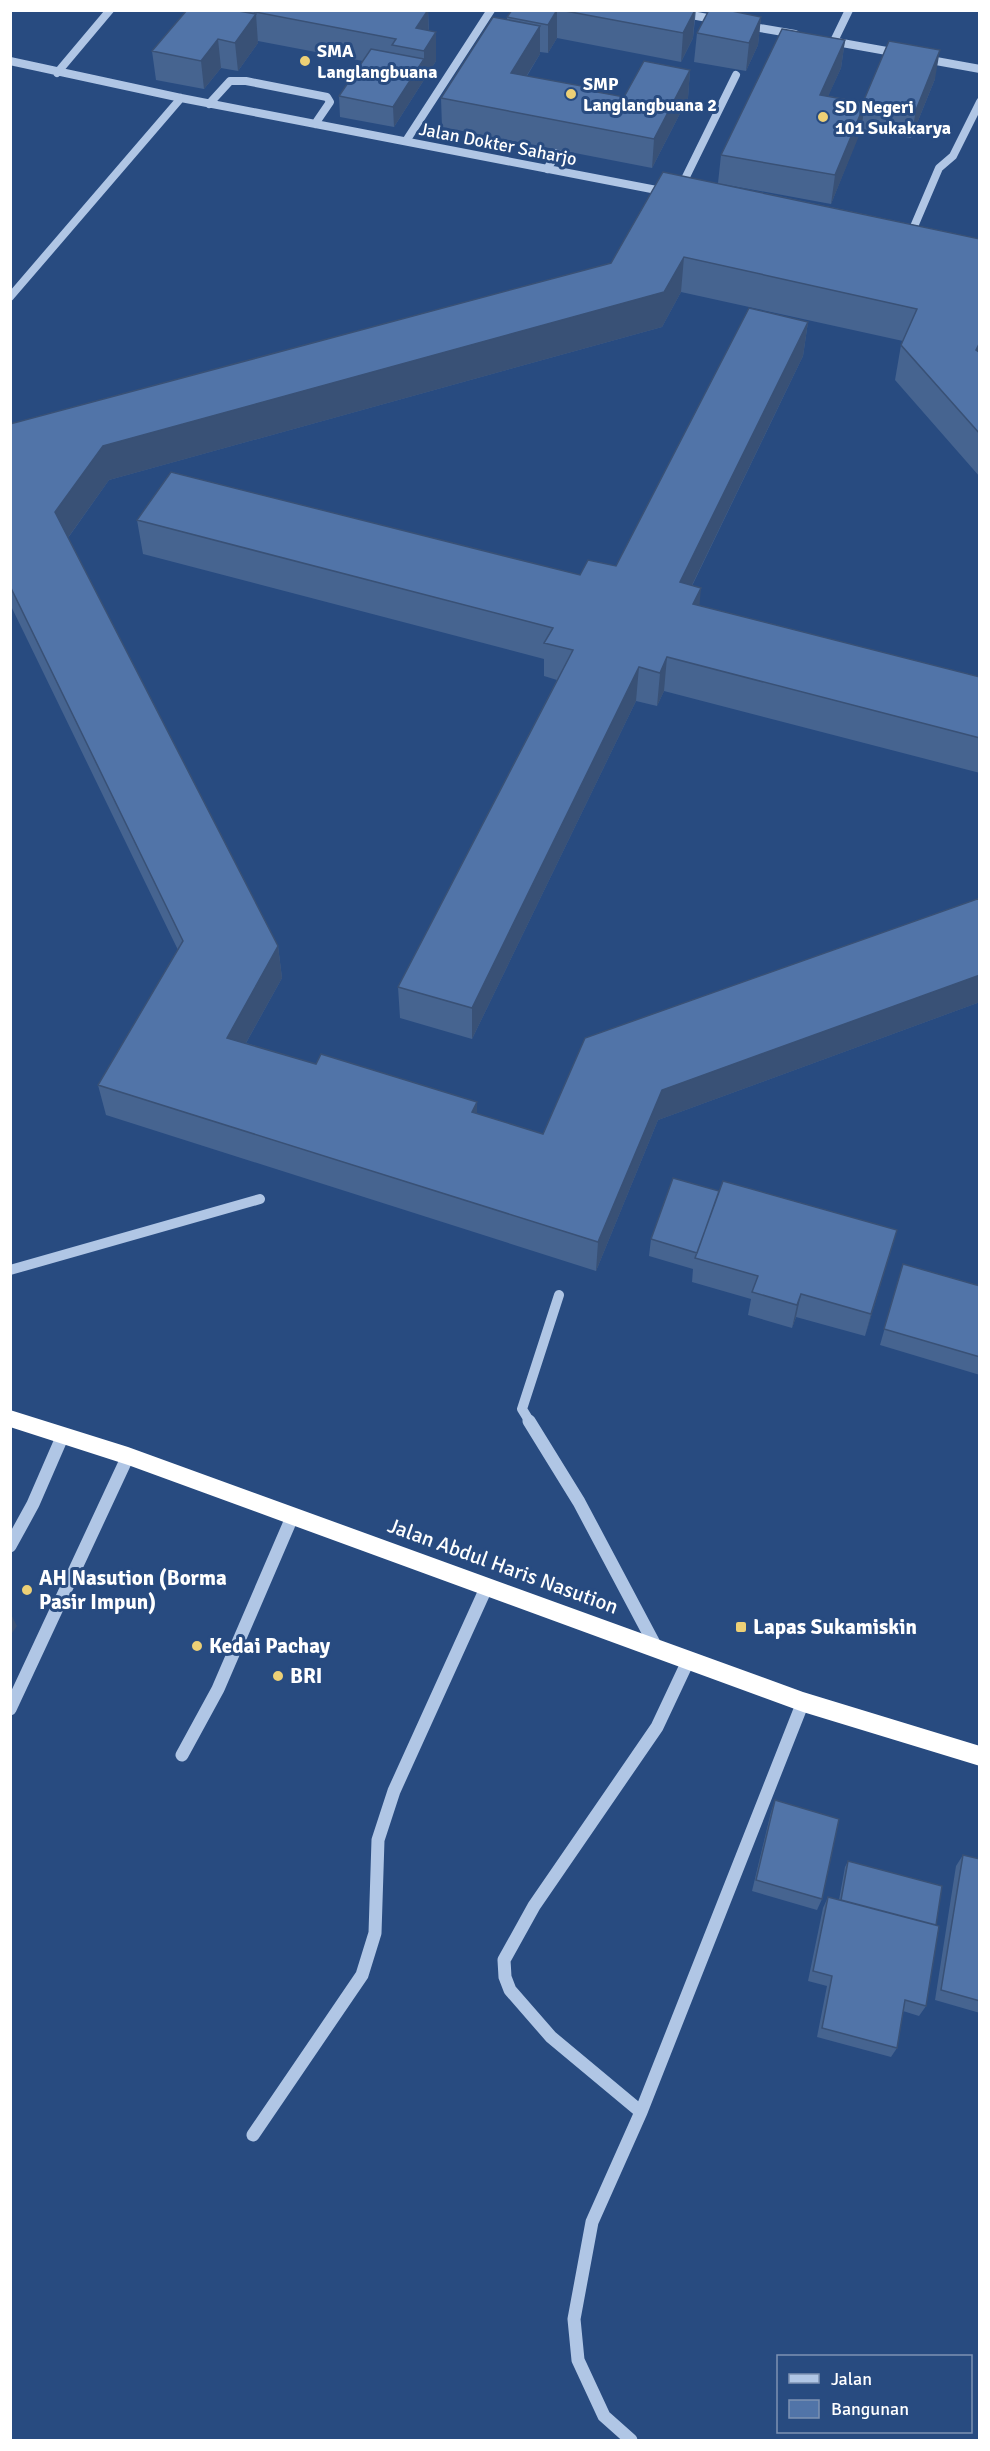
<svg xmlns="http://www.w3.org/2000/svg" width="990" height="2451" font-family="Signika,sans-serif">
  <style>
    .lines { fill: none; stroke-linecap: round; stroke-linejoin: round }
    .minor-far2 { stroke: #b0c6e5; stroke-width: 8 }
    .minor-far1 { stroke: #b0c6e5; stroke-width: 10 }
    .minor { stroke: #b0c6e5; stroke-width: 13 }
    .highway { fill: #fff; fill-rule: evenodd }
    .wall { fill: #466490 }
    .shaded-wall { fill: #395176 }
    .building { fill: #5174a8; stroke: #395176; stroke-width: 1.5 }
    .poi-dot { fill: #edd076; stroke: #284b80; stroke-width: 2 }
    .labels { text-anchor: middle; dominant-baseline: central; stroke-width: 6; stroke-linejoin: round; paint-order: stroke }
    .far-poi-label { font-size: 18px; font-weight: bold; fill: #fff; stroke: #284b80; text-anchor: start }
    .far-street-label { font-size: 18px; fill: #fff; stroke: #284b80 }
    .street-label { font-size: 21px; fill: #fff; stroke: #284b80 }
    .poi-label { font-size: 21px; font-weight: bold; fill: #fff; stroke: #284b80; text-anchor: start }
  </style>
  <rect width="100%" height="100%" fill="#284b80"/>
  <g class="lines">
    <path class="minor-far2" d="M665,10L718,20
      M748,26L795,34
      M831,41L898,53
      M834,41L849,10
      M925,59L980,69
      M10,61L181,98L667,192
      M57,73L110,10
      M585,103L598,83
      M209,104L230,81H246L327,97L330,102L315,124
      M406,141L491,10
      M547,169L559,150
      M680,189L736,75
      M910,236L939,168L953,156L980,102
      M10,297L181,98"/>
    <path class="minor-far1" d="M10,1270L260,1199
      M530,1422L522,1409L559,1295"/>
    <path class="minor" d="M529,1421L579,1502L656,1647
      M10,1546L33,1504L63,1435
      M10,1709L128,1456
      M182,1755L218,1689L293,1515
      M641,2112L803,1702
      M253,2135L362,1975L375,1933L378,1840L394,1791L487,1586
      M631,2440L604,2416L578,2360L574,2319L592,2222L641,2112L551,2037L510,1990L505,1977L504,1960L534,1906L657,1727L689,1659"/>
    <path class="highway" d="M10,1410L128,1447L803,1692L980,1746V1766L803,1712L128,1465L10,1427Z"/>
  </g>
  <path class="wall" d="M187,10H428L429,31L436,61L394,127L340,117L339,96L363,61L258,41V43L238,71L221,68L204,89L156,80L152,51Z
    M512,10H696L693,38L681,62L557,38L548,53L540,52V54L527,76L587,87V90L624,97L690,70L688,98L652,168L442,127L441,98L507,19V17Z
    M761,17L758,45L746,71L694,62L697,33Z
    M845,40L841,68L828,96L864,102V100L935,79L911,138L861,129L831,204L722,184L980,239V477L895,380L901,345L903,341L681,292L662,327L109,480L68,538L278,946L282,978L246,1043L316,1064L477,1102V1114L543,1134L980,898V1002L658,1120L596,1271L106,1115L98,1085L178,950L10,604V424L611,263L718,183L721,155Z
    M808,322L803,356L692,586L699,606L980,677V773L664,691L657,706L636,701L472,1039L400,1018L398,987L557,680L544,676V659L143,554L137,520L580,575L616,566Z
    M719,1191L897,1230L865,1336L796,1317L792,1328L748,1315L751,1299L692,1282L693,1269L649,1256L651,1239Z
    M903,1264L980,1286V1375L880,1345Z
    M775,1800L822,1899L817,1910L752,1891L771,1812Z
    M963,1855L980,1859V2013L935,2000L956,1866Z
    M848,1861L936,1925L926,2006L919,2016L903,2011L897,2048L891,2057L817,2037L827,1986L808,1981L823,1908L828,1897L839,1900L845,1867Z"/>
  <path class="shaded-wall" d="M239,10H242L244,31L256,14L258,43L238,71L235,43Z
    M428,10L429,39L416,28Z
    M557,10V38L548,53V25Z
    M695,10L693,38L681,62L683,33Z
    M761,17L758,45L746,71L749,43Z
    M540,26V54L511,101V73Z
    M436,32V61L394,127L393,107L424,60V51Z
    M218,39L221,68L204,89L201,61Z
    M845,40L841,68L816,123L820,95Z
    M940,50L935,79L911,138L916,110Z
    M690,70L688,98L652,168L654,139Z
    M865,103L861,131L831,204L835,175Z
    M684,257L681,292L662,327L109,480L62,546L55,512L103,446Z
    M808,322L803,356L677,616L680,582Z
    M980,342V359L976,350Z
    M701,588L698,622L693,604Z
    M667,657L664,691L657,706L660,673Z
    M639,667L636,701L472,1039V1008Z
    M278,946L282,978L232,1068L227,1038Z
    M980,975V1002L658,1120L596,1271L598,1242L662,1090Z
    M477,1102V1132L472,1112Z
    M897,1230L890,1254L865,1336L871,1314Z
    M801,1294L796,1317L792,1328L797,1305Z
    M10,1612L17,1626L10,1636Z"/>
  <path class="building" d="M187,10H239V11L256,14L235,43L218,39L201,61L152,51Z
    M257,10H428L416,28L436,32L424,51L392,45L396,39L255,12Z
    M512,10H557L548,25L507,17Z
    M560,10H695L683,33Z
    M709,10H727L761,17L749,43L697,33Z
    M493,17L540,26L511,73L587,87L586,90L624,97L644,61L690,70L654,139L441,98Z
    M782,29L845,40L820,95L865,103L835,175L721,155Z
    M889,41L940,50L916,110L864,100Z
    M371,49L424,59L393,107L339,96Z
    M663,172L980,239V342L976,350L980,353V434L901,345L917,309L684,257L664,292L103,446L55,512L278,946L227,1038L316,1064L321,1054L477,1102L472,1112L543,1134L585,1038L980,898V975L662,1090L598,1242L98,1085L183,941L10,586V424L611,263Z
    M749,308L808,322L680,582L701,588L693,604L980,677V738L667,657L660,673L639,667L472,1008L398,987L573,650L544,643L553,628L137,520L171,472L580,575L588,560L616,566Z
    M673,1178L719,1191L697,1253L651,1239Z
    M723,1181L897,1230L871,1314L801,1294L797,1305L752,1292L758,1276L695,1258Z
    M903,1264L980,1286V1357L884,1329Z
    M775,1800L839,1819L822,1899L756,1880Z
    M963,1855L980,1859V2001L941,1990Z
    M848,1861L942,1886L936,1925L841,1900Z
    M828,1897L939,1926L926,2006L905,2000L897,2048L822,2028L832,1976L813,1971Z"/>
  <g class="poi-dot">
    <circle cx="305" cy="61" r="6"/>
    <circle cx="571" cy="94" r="6"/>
    <circle cx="823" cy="117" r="6"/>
    <circle cx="27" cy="1590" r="6"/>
    <rect x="735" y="1621" width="12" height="12" rx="3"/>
    <circle cx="197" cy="1646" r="6"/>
    <circle cx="278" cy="1676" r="6"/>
  </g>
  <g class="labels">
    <g class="far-poi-label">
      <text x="317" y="51">SMA<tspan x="317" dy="21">Langlangbuana</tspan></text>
      <text x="583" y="84">SMP<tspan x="583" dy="21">Langlangbuana 2</tspan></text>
      <text x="835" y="107">SD Negeri<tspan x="835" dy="21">101 Sukakarya</tspan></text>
    </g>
    <g class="far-street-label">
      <text transform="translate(498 144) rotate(11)">Jalan Dokter Saharjo</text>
    </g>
    <g class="street-label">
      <text transform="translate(503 1566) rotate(20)">Jalan Abdul Haris Nasution</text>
    </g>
    <g class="poi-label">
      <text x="39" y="1578">AH Nasution (Borma<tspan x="39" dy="24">Pasir Impun)</tspan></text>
      <text x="753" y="1627">Lapas Sukamiskin</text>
      <text x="209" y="1646">Kedai Pachay</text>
      <text x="290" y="1676">BRI</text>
    </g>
  </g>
  <rect width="990" height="2451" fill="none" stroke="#ffffff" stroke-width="24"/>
  <rect x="777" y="2355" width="195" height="78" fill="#284b80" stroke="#7e93b3" stroke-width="1.5"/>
  <rect x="789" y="2374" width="30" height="9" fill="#b0c6e5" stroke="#7e93b3" stroke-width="1.5"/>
  <text x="831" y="2385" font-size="18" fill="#ffffff">Jalan</text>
  <rect x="789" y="2400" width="30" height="18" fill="#5174a8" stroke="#7e93b3" stroke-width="1.5"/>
  <text x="831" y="2415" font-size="18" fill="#ffffff">Bangunan</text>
</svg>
